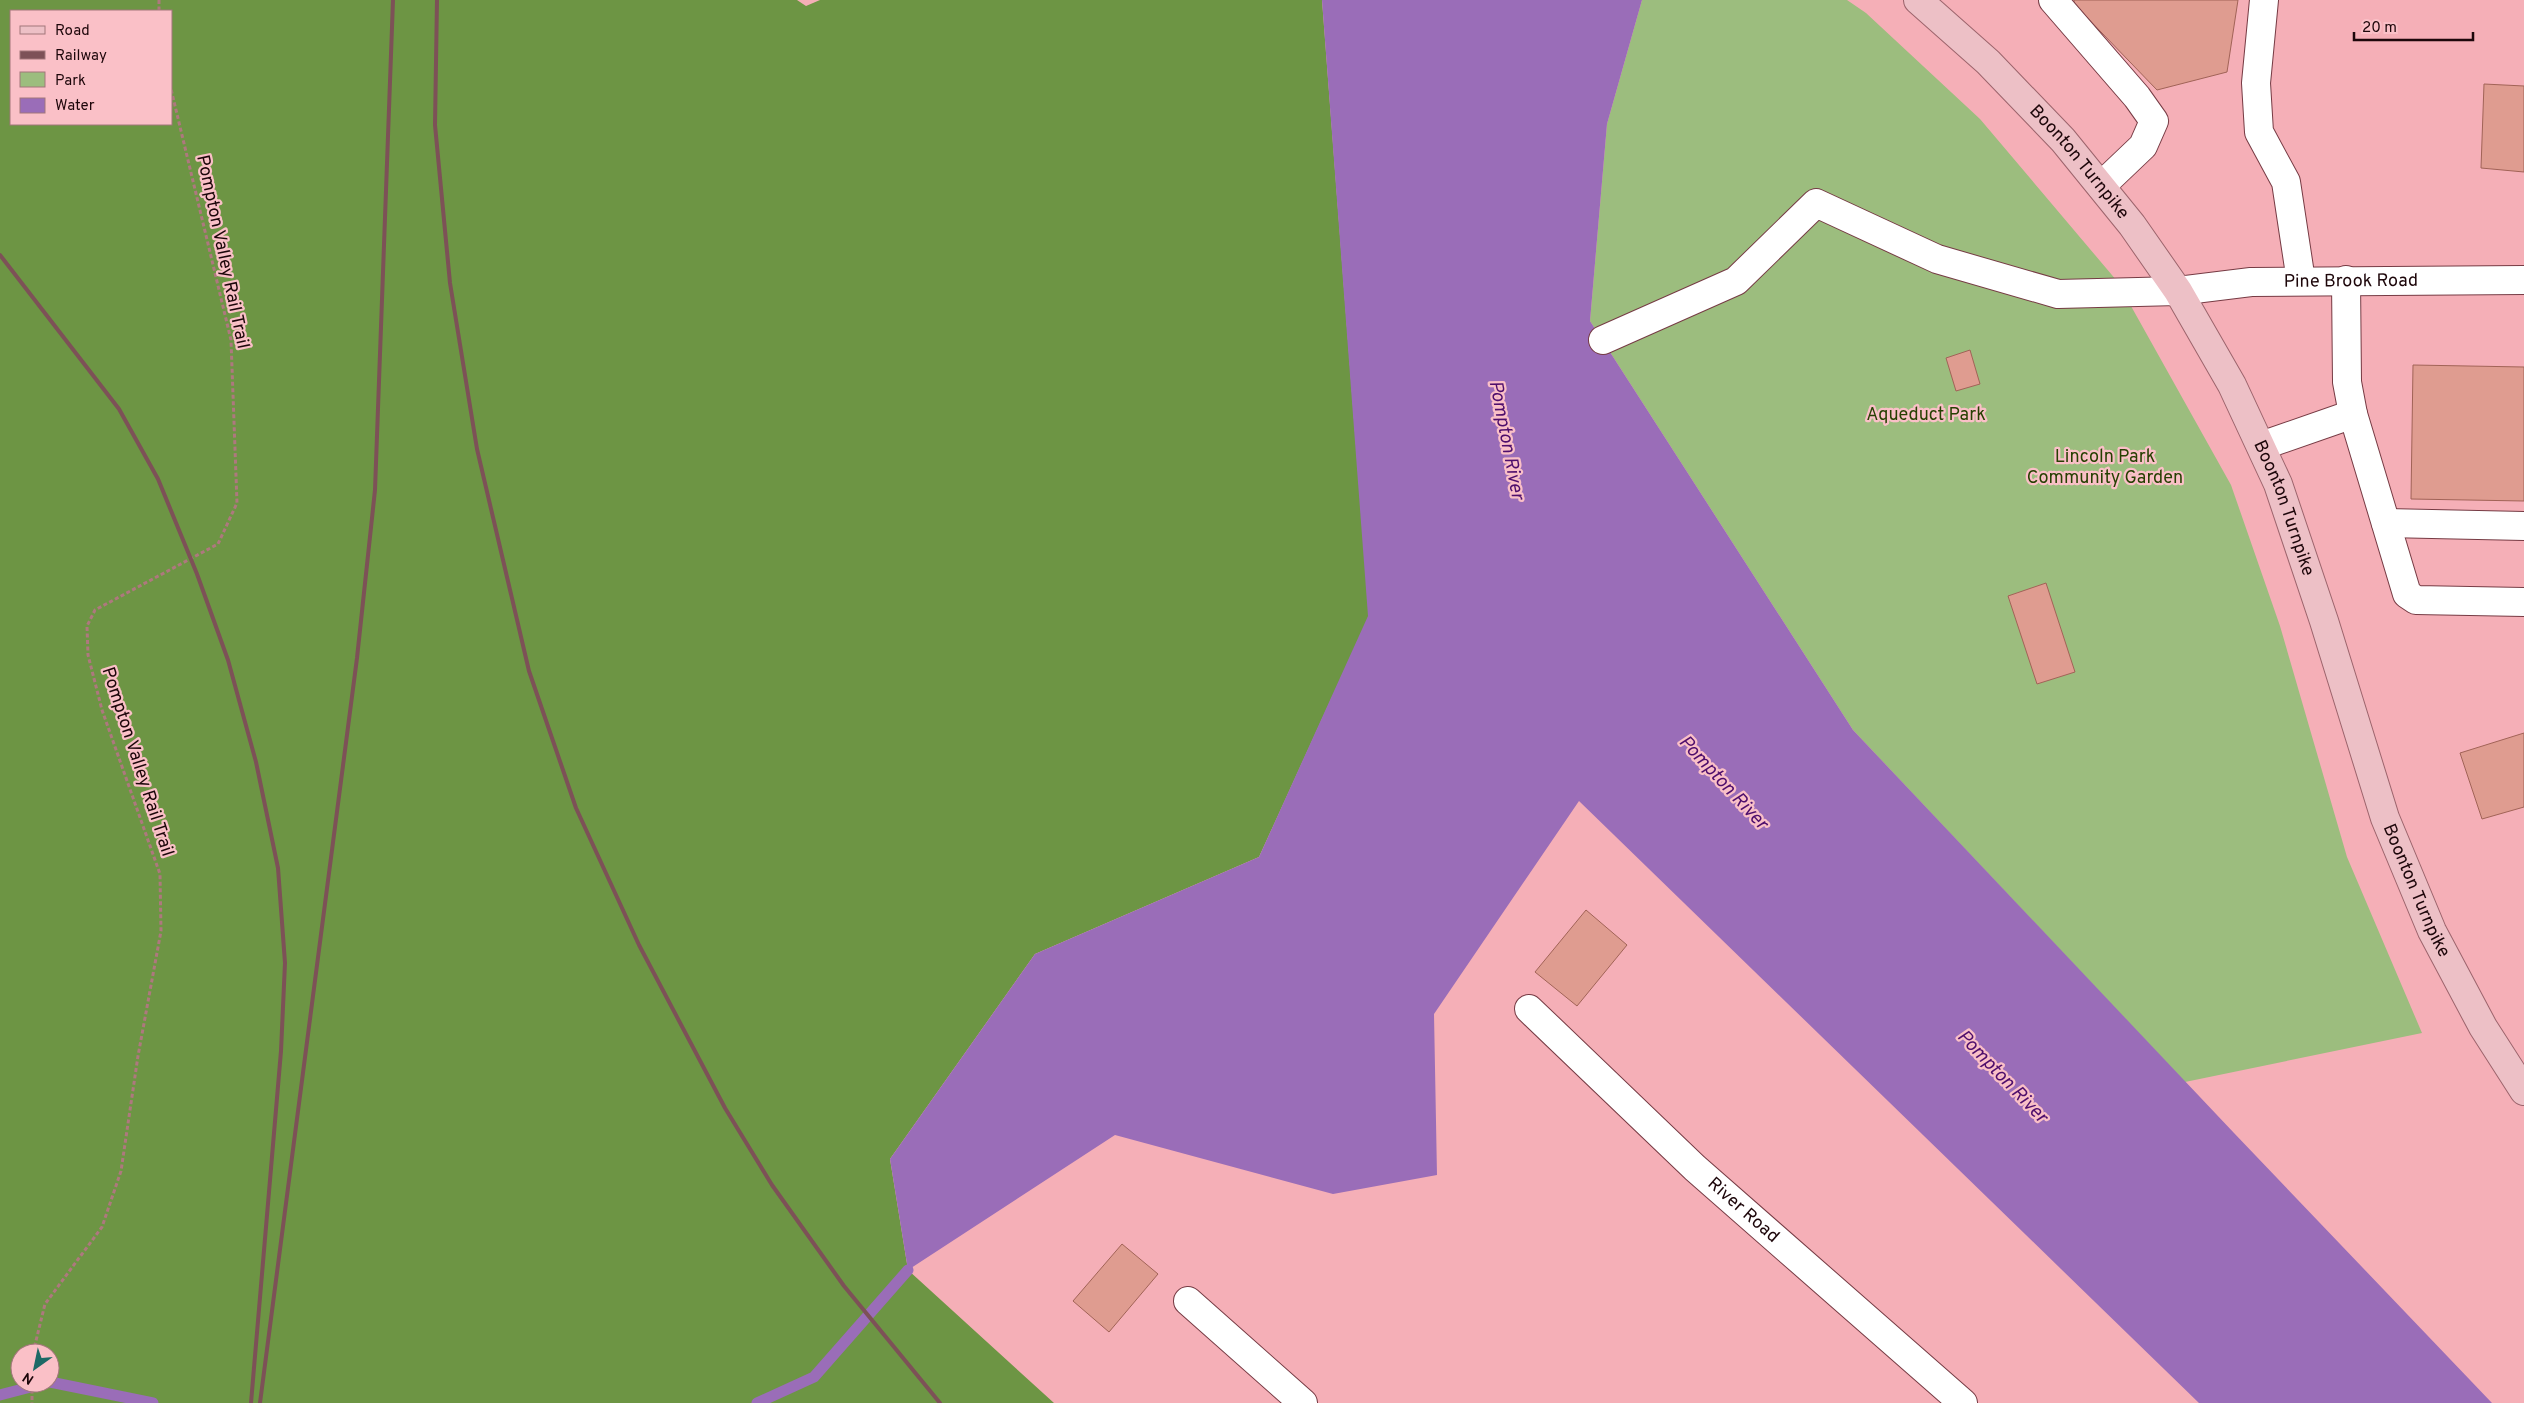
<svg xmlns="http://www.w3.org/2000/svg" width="2524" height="1403" font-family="Overpass,sans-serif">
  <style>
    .green { fill: #9cbd7e }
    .forest { fill: #6d9544; fill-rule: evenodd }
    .water { fill: #9a6db8 }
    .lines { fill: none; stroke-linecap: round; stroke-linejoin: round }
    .stream { stroke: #9a6db8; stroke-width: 11 }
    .building { fill: #df9c90; stroke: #a16357 }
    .minor-casing { stroke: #763b44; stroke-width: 30 }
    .major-casing { stroke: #9c646c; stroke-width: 30 }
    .path { stroke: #ae787e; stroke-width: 3; stroke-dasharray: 4 2.5; stroke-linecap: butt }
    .minor { stroke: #fff; stroke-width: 28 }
    .major { stroke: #edc0c6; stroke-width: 28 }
    .rail { stroke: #7d5157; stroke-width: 4 }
    .labels { text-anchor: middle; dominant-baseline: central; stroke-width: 4.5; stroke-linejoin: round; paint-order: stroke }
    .street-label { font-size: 18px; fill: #1d060a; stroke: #fac0c7 }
    .park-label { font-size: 18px; fill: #264002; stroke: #fac0c7 }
    .water-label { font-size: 19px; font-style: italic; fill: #4e0e6c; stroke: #fac0c7 }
  </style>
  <rect width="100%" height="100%" fill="#f5afb7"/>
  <path class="green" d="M1642,0H1847L1866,13L1980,119L2117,281L2231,485L2280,626L2347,857L2422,1033L2185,1082L1853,730L1590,321L1607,124Z"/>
  <path class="forest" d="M0,0H797L806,6L820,0H1322L1369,616L1259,857L1035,954L890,1159L908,1270L1054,1403H0ZM11,11H171V124H11ZM20,1353H50V1383H20Z"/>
  <path class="water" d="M1322,0H1642L1607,124L1590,321L1853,730L2234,1133L2492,1403H2199L1579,801L1434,1014L1437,1175L1333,1194L1115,1135L908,1270L890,1159L1035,954L1259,857L1368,616Z"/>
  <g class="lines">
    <path class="stream" d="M50,1382L153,1403
      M0,1395L46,1383
      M757,1403L814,1377L908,1270"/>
  </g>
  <path class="building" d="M2074,0H2238L2227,72L2157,90L2074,4Z
    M2484,84L2524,86V172L2481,168Z
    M1970,350L1980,384L1956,391L1946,358Z
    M2413,365L2524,367V501L2411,499Z
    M2046,583L2075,672L2037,684L2008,596Z
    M2524,733V807L2482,819L2460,753Z
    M1586,910L1627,945L1577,1006L1535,972Z
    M1122,1244L1158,1274L1109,1332L1073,1301Z"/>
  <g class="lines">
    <g class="minor-casing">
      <g id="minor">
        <path d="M2053,0L2137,97L2154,121L2143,146L2101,186"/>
        <path d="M2264,0L2256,83L2259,132L2286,182L2301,281"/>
        <path id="s1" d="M1603,340L1736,281L1816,203L1937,259L2058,294L2178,291L2251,282L2524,280"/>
        <path d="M2353,414L2407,594L2416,600L2524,602"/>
        <path d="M2261,446L2353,414L2347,382L2346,280"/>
        <path d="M2386,523L2524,526"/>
        <path id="s2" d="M1529,1009L1695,1168L1963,1403"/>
        <path d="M1188,1301L1303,1403"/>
      </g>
    </g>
    <g class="major-casing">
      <g id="major">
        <path id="s3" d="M1918,0L1988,62L2063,140L2132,225L2178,291L2232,385L2278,484L2324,621L2385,818L2432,931L2483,1027L2524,1091"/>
      </g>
    </g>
    <path class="path" d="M159,0V11
      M33,1353L45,1304L102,1227L121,1171L138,1056L161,931L160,874L102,710L88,655L87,626L95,610L218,544L237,503L231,340L171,89
      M32,1383V1403"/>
    <use href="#minor" class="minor"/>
    <use href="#major" class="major"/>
    <path class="rail" d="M437,0L435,125L450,283L477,449L529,671L576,808L639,945L725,1108L772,1185L844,1286L940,1403
      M0,255L119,409L158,479L197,574L228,660L256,762L278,868L285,963L281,1051L251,1403
      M260,1403L357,658L375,490L393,0"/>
  </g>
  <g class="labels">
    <g class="street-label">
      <text stroke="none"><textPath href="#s3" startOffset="229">Boonton Turnpike</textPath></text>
      <text transform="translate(222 252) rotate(78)">Pompton Valley Rail Trail</text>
      <text stroke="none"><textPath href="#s1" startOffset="810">Pine Brook Road</textPath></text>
      <text stroke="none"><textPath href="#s3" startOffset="634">Boonton Turnpike</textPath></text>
      <text transform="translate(137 762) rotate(72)">Pompton Valley Rail Trail</text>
      <text stroke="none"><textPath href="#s3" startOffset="1039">Boonton Turnpike</textPath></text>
      <text stroke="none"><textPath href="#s2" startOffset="294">River Road</textPath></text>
    </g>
    <g class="park-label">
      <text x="1926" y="415">Aqueduct Park</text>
      <text x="2105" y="457">Lincoln Park<tspan x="2105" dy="21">Community Garden</tspan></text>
    </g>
    <g class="water-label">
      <text transform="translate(1506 440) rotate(79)">Pompton River</text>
      <text transform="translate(1723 783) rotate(47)">Pompton River</text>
      <text transform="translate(2002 1077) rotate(46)">Pompton River</text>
    </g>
  </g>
  <rect x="10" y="10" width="162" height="115" fill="#fac0c7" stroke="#a2767b"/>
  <rect x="20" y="26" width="25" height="8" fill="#edc0c6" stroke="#a2767b"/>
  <text x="55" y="35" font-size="15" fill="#1d060a">Road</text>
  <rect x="20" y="51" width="25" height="8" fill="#7d5157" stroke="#a2767b"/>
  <text x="55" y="60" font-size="15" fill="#1d060a">Railway</text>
  <rect x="20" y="72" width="25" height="15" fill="#9cbd7e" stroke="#a2767b"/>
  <text x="55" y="85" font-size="15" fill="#1d060a">Park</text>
  <rect x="20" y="98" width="25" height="15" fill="#9a6db8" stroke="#a2767b"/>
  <text x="55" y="110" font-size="15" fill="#1d060a">Water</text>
  <g transform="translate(35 1368) rotate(213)"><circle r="24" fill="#fac0c7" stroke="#a2767b"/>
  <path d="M0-4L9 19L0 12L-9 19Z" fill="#1d6966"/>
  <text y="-8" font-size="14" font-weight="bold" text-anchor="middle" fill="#1d060a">N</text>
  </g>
  <path d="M2354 32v8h119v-8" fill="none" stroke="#1d060a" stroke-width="2.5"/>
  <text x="2362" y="32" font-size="15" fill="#1d060a" stroke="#fac0c7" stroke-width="4" paint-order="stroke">20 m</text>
</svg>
